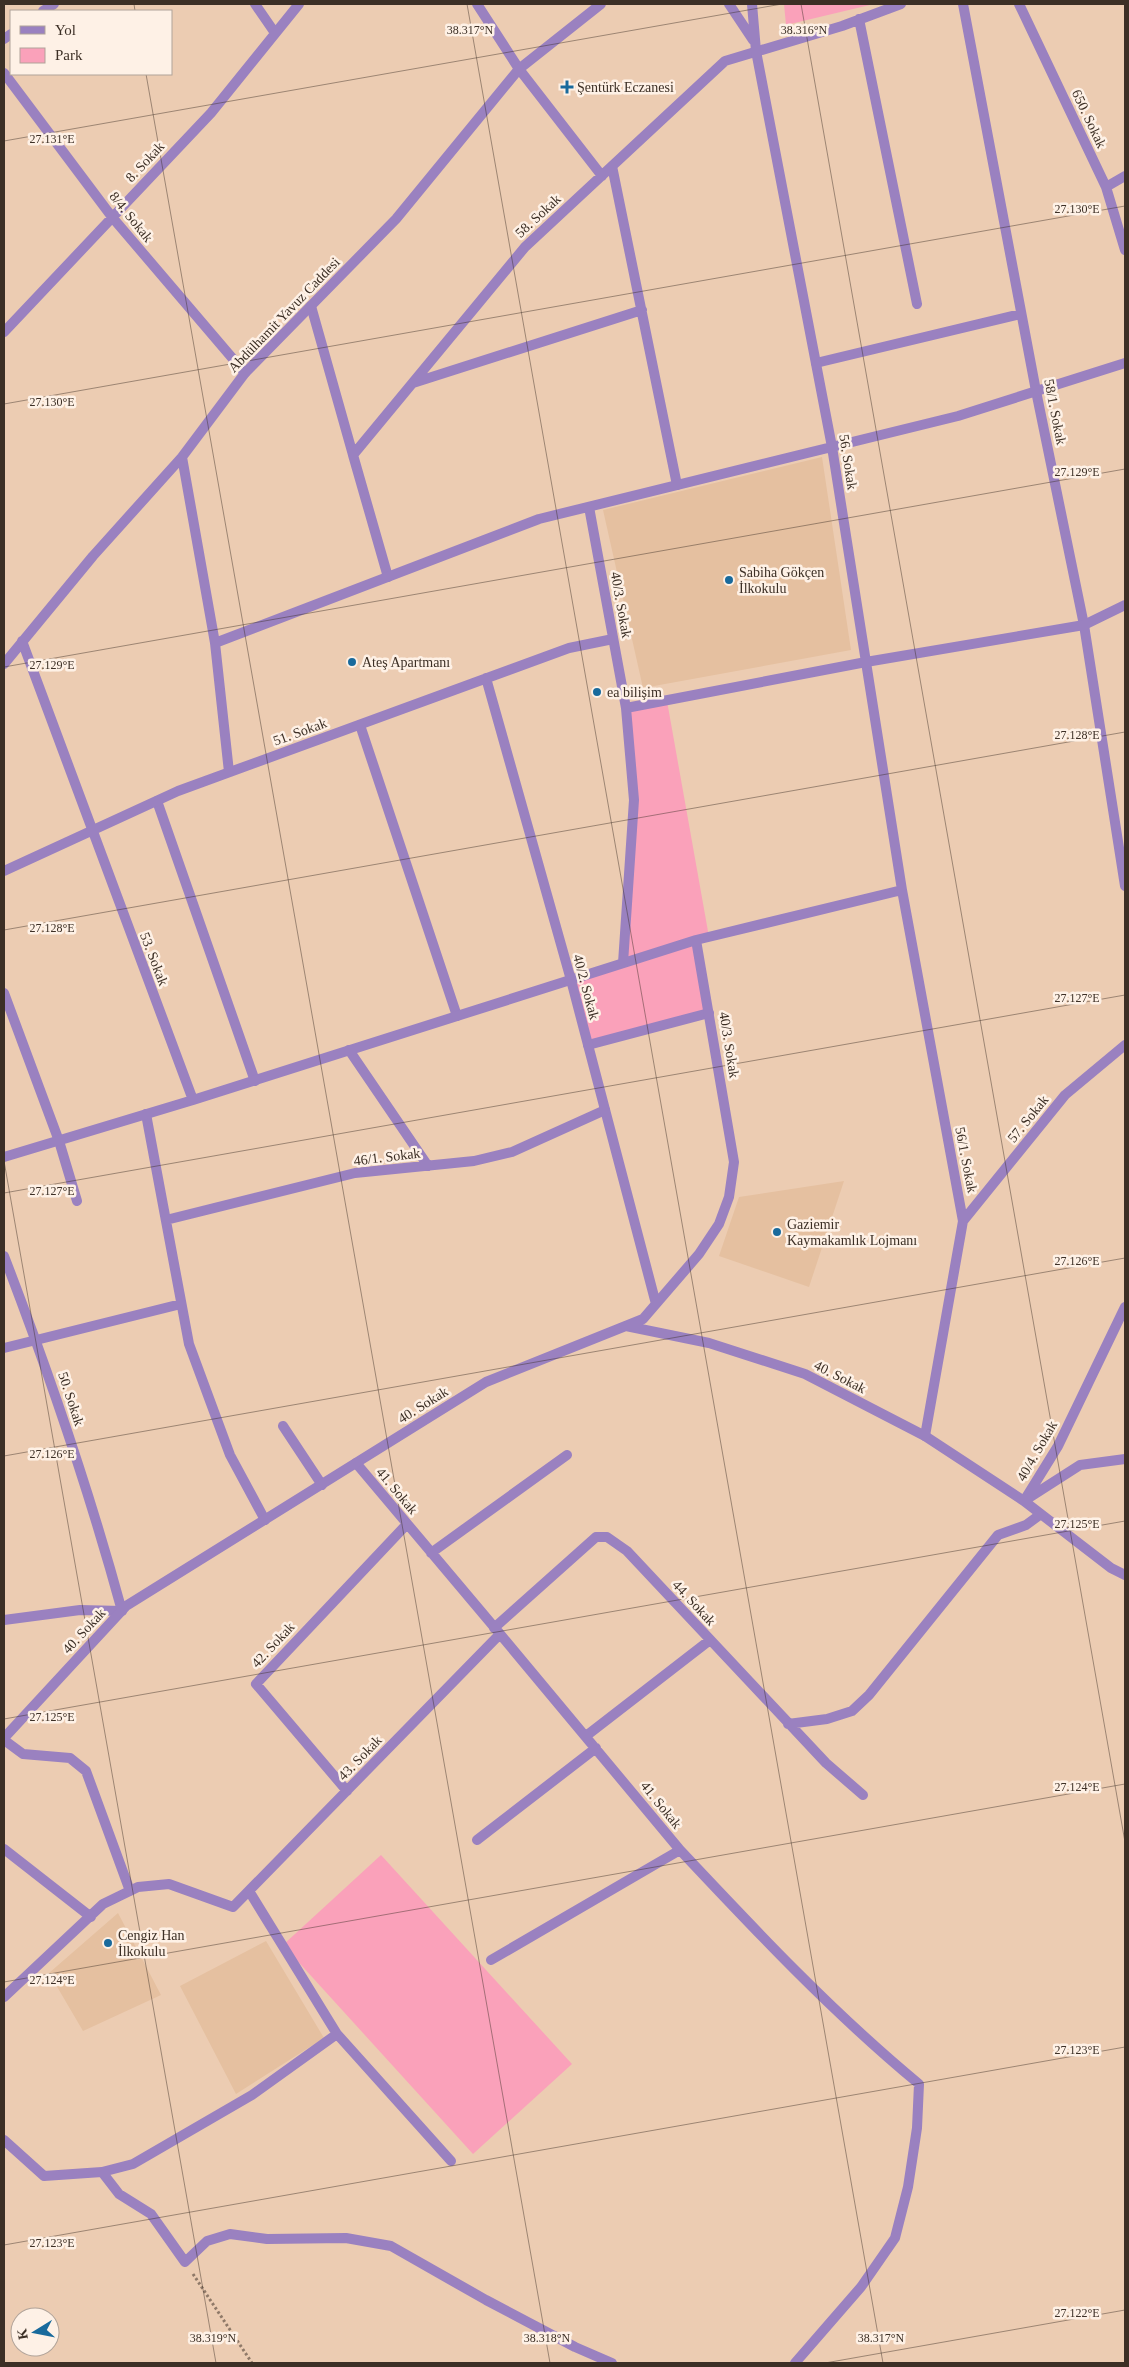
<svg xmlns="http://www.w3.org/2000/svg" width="1129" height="2367" font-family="Georgia,serif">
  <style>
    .built { fill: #e5c0a0 }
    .green { fill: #faa1ba }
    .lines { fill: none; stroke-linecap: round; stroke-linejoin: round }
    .path { stroke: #8f7968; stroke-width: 3; stroke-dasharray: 2.5 2.5; stroke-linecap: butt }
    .minor { stroke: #9a81c0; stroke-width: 10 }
    .tertiary { stroke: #9a81c0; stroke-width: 10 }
    .ticks { fill: none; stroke: #3c2f25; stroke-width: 1; stroke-opacity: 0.45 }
    .poi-dot { fill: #196a9c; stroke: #fef1e6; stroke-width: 2 }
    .labels { text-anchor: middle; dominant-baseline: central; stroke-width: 5; stroke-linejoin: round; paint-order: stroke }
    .poi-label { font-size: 14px; fill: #3c2f25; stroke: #fef1e6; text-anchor: start }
    .street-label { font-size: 14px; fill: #3c2f25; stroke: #fef1e6 }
    .ticks-label { font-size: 12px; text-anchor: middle; fill: #3c2f25; stroke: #fef1e6; stroke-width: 5; stroke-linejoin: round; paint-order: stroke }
  </style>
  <rect width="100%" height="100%" fill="#ecccb2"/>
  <path class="built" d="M822,457L851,650L643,688L603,510Z
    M844,1181L809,1287L719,1256L739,1197Z
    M118,1913L161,1995L83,2031L49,1973Z
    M266,1941L324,2038L236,2094L180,1986Z"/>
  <path class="green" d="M784,4H874L786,25Z
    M667,701L709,937L696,940L709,1013L588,1045L571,980L623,963L634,800L626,708Z
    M381,1855L572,2064L473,2154L283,1945Z"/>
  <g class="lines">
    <path class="path" d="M193,2274L252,2363"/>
    <path class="minor" d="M255,4L275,33
      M477,4L519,69L602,176
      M963,4L1036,391L1084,625L1125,886
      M1019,4L1106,187L1125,250
      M43,11L54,4
      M859,19L917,304
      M4,39L11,34
      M4,73L112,217L245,373
      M612,166L677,485
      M1106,187L1125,176
      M311,306L353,455
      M4,332L211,113L299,4
      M816,363L1021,314
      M413,383L642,310
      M388,577L353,455L525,247L725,61L842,26L901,4
      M360,725L457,1016
      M157,801L255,1081
      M4,993L59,1141L77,1201
      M588,1045L709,1013
      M349,1050L428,1166
      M146,1114L189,1344L230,1455L265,1520
      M166,1220L355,1173L474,1161L512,1152L605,1110
      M4,1348L181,1304
      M283,1426L322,1485
      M925,1436L1024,1501L1111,1568L1125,1575
      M1027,1499L1080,1465L1125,1459
      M1024,1501L1058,1446L1125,1307
      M431,1553L567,1455
      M4,1620L80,1610L122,1611
      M494,1628L596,1537H607L627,1551L826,1763L863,1795
      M788,1724L827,1719L852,1711L869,1695L998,1535L1026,1525L1041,1514
      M586,1736L710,1640
      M4,1740L23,1754L70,1758L86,1771L130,1891
      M347,1791L256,1684L407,1524
      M477,1840L596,1748
      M4,1849L91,1917
      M680,1850C756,1931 833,2013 919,2084L917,2128L908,2187L895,2238L861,2287L795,2363
      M249,1891L337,2034L451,2161
      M491,1960L680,1850L500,1634
      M4,1997L103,1904L138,1887L169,1884L233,1907L500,1634L356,1463
      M4,2140L44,2176L102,2172L133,2164L252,2095L337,2034
      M102,2172L119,2194L151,2214L185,2262L207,2241L230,2234L267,2239L346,2238L391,2246L486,2300L575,2347L612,2363"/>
    <path class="tertiary" d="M729,4L753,40
      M182,457L215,643L539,519L958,416L1125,363
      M589,507L626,708L866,662L1084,625L1125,605
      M215,643L229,772
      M4,664L93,556L182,457L245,373L396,219L519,69L601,4
      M486,678L571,980L656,1304
      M4,871L178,791L569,648L613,639
      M623,963L634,800L626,708
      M193,1100L696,940
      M4,1157L193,1100L22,641
      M963,1221L1065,1095L1125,1045
      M4,1256C49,1373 89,1490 122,1611
      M626,1326L709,1343L805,1374L925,1436L963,1221L902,890L832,447L756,51L752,4
      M4,1738L126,1606L486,1382L643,1319L699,1254L719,1224L729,1197L734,1162L696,940L902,890"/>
  </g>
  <path class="ticks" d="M134,4L135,11M467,4L883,2363M801,4L1125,1842M146,74L550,2363M4,141L782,4M4,404L1125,206M4,667L1125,469M4,930L1125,732M4,1161L216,2363M4,1193L1125,995M4,1456L1125,1258M4,1719L1125,1521M4,1982L1125,1784M4,2245L1125,2047M825,2363L1125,2310"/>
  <g class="poi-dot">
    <path d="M564.5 79.5h5v5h5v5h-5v5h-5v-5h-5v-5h5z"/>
    <circle cx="729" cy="580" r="5"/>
    <circle cx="352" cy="662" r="5"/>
    <circle cx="597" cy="692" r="5"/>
    <circle cx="777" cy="1232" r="5"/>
    <circle cx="108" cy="1943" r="5"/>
  </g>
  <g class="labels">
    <g class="poi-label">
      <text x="577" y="87">Şentürk Eczanesi</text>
      <text x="739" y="572">Sabiha Gökçen<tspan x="739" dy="16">İlkokulu</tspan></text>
      <text x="362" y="662">Ateş Apartmanı</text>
      <text x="607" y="692">ea bilişim</text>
      <text x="787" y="1224">Gaziemir<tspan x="787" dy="16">Kaymakamlık Lojmanı</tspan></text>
      <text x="118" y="1935">Cengiz Han<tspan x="118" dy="16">İlkokulu</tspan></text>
    </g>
    <g class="street-label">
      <text transform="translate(1089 119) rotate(65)">650. Sokak</text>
      <text transform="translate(145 162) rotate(-47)">8. Sokak</text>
      <text transform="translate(538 216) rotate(-43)">58. Sokak</text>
      <text transform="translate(131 217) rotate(51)">8/4. Sokak</text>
      <text transform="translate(284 315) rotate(-46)">Abdülhamit Yavuz Caddesi</text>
      <text transform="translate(1055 412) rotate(79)">58/1. Sokak</text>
      <text transform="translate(848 462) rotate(81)">56. Sokak</text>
      <text transform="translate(621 605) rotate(80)">40/3. Sokak</text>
      <text transform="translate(300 732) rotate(-20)">51. Sokak</text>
      <text transform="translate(154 959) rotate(69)">53. Sokak</text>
      <text transform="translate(586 987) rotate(75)">40/2. Sokak</text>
      <text transform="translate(729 1045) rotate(81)">40/3. Sokak</text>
      <text transform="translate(1028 1119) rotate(-51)">57. Sokak</text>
      <text transform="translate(387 1157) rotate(-7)">46/1. Sokak</text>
      <text transform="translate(966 1160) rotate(79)">56/1. Sokak</text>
      <text transform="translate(840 1377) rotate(27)">40. Sokak</text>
      <text transform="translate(71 1399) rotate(72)">50. Sokak</text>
      <text transform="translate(423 1405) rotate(-32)">40. Sokak</text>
      <text transform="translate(1037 1451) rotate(-60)">40/4. Sokak</text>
      <text transform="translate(397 1491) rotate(50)">41. Sokak</text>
      <text transform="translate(694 1603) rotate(47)">44. Sokak</text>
      <text transform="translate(84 1631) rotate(-47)">40. Sokak</text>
      <text transform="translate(273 1645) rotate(-47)">42. Sokak</text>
      <text transform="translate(360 1758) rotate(-46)">43. Sokak</text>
      <text transform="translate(661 1805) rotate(51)">41. Sokak</text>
    </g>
  </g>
  <g class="ticks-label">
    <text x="804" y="34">38.316°N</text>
    <text x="470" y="34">38.317°N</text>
    <text x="52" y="143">27.131°E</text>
    <text x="1077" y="213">27.130°E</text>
    <text x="52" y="406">27.130°E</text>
    <text x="1077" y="476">27.129°E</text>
    <text x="52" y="669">27.129°E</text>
    <text x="1077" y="739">27.128°E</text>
    <text x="52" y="932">27.128°E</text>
    <text x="1077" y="1002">27.127°E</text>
    <text x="52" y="1195">27.127°E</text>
    <text x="1077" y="1265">27.126°E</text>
    <text x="52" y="1458">27.126°E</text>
    <text x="1077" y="1528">27.125°E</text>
    <text x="52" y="1721">27.125°E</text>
    <text x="1077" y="1791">27.124°E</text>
    <text x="52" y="1984">27.124°E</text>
    <text x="1077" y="2054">27.123°E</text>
    <text x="52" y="2247">27.123°E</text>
    <text x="1077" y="2317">27.122°E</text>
    <text x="213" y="2342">38.319°N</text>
    <text x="547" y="2342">38.318°N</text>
    <text x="881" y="2342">38.317°N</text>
  </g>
  <rect width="1129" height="2367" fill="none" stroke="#3c2f25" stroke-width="10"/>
  <rect x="10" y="10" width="162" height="65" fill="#fef1e6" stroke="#b0a399"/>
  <rect x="20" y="26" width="25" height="8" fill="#9a81c0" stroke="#b0a399"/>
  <text x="55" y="35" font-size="15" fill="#3c2f25">Yol</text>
  <rect x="20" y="48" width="25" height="15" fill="#faa1ba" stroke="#b0a399"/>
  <text x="55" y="60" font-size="15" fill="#3c2f25">Park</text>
  <g transform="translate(35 2332) rotate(260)"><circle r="24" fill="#fef1e6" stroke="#b0a399"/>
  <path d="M0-4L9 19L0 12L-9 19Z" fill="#196a9c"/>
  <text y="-8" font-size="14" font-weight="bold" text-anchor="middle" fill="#3c2f25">K</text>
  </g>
</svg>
